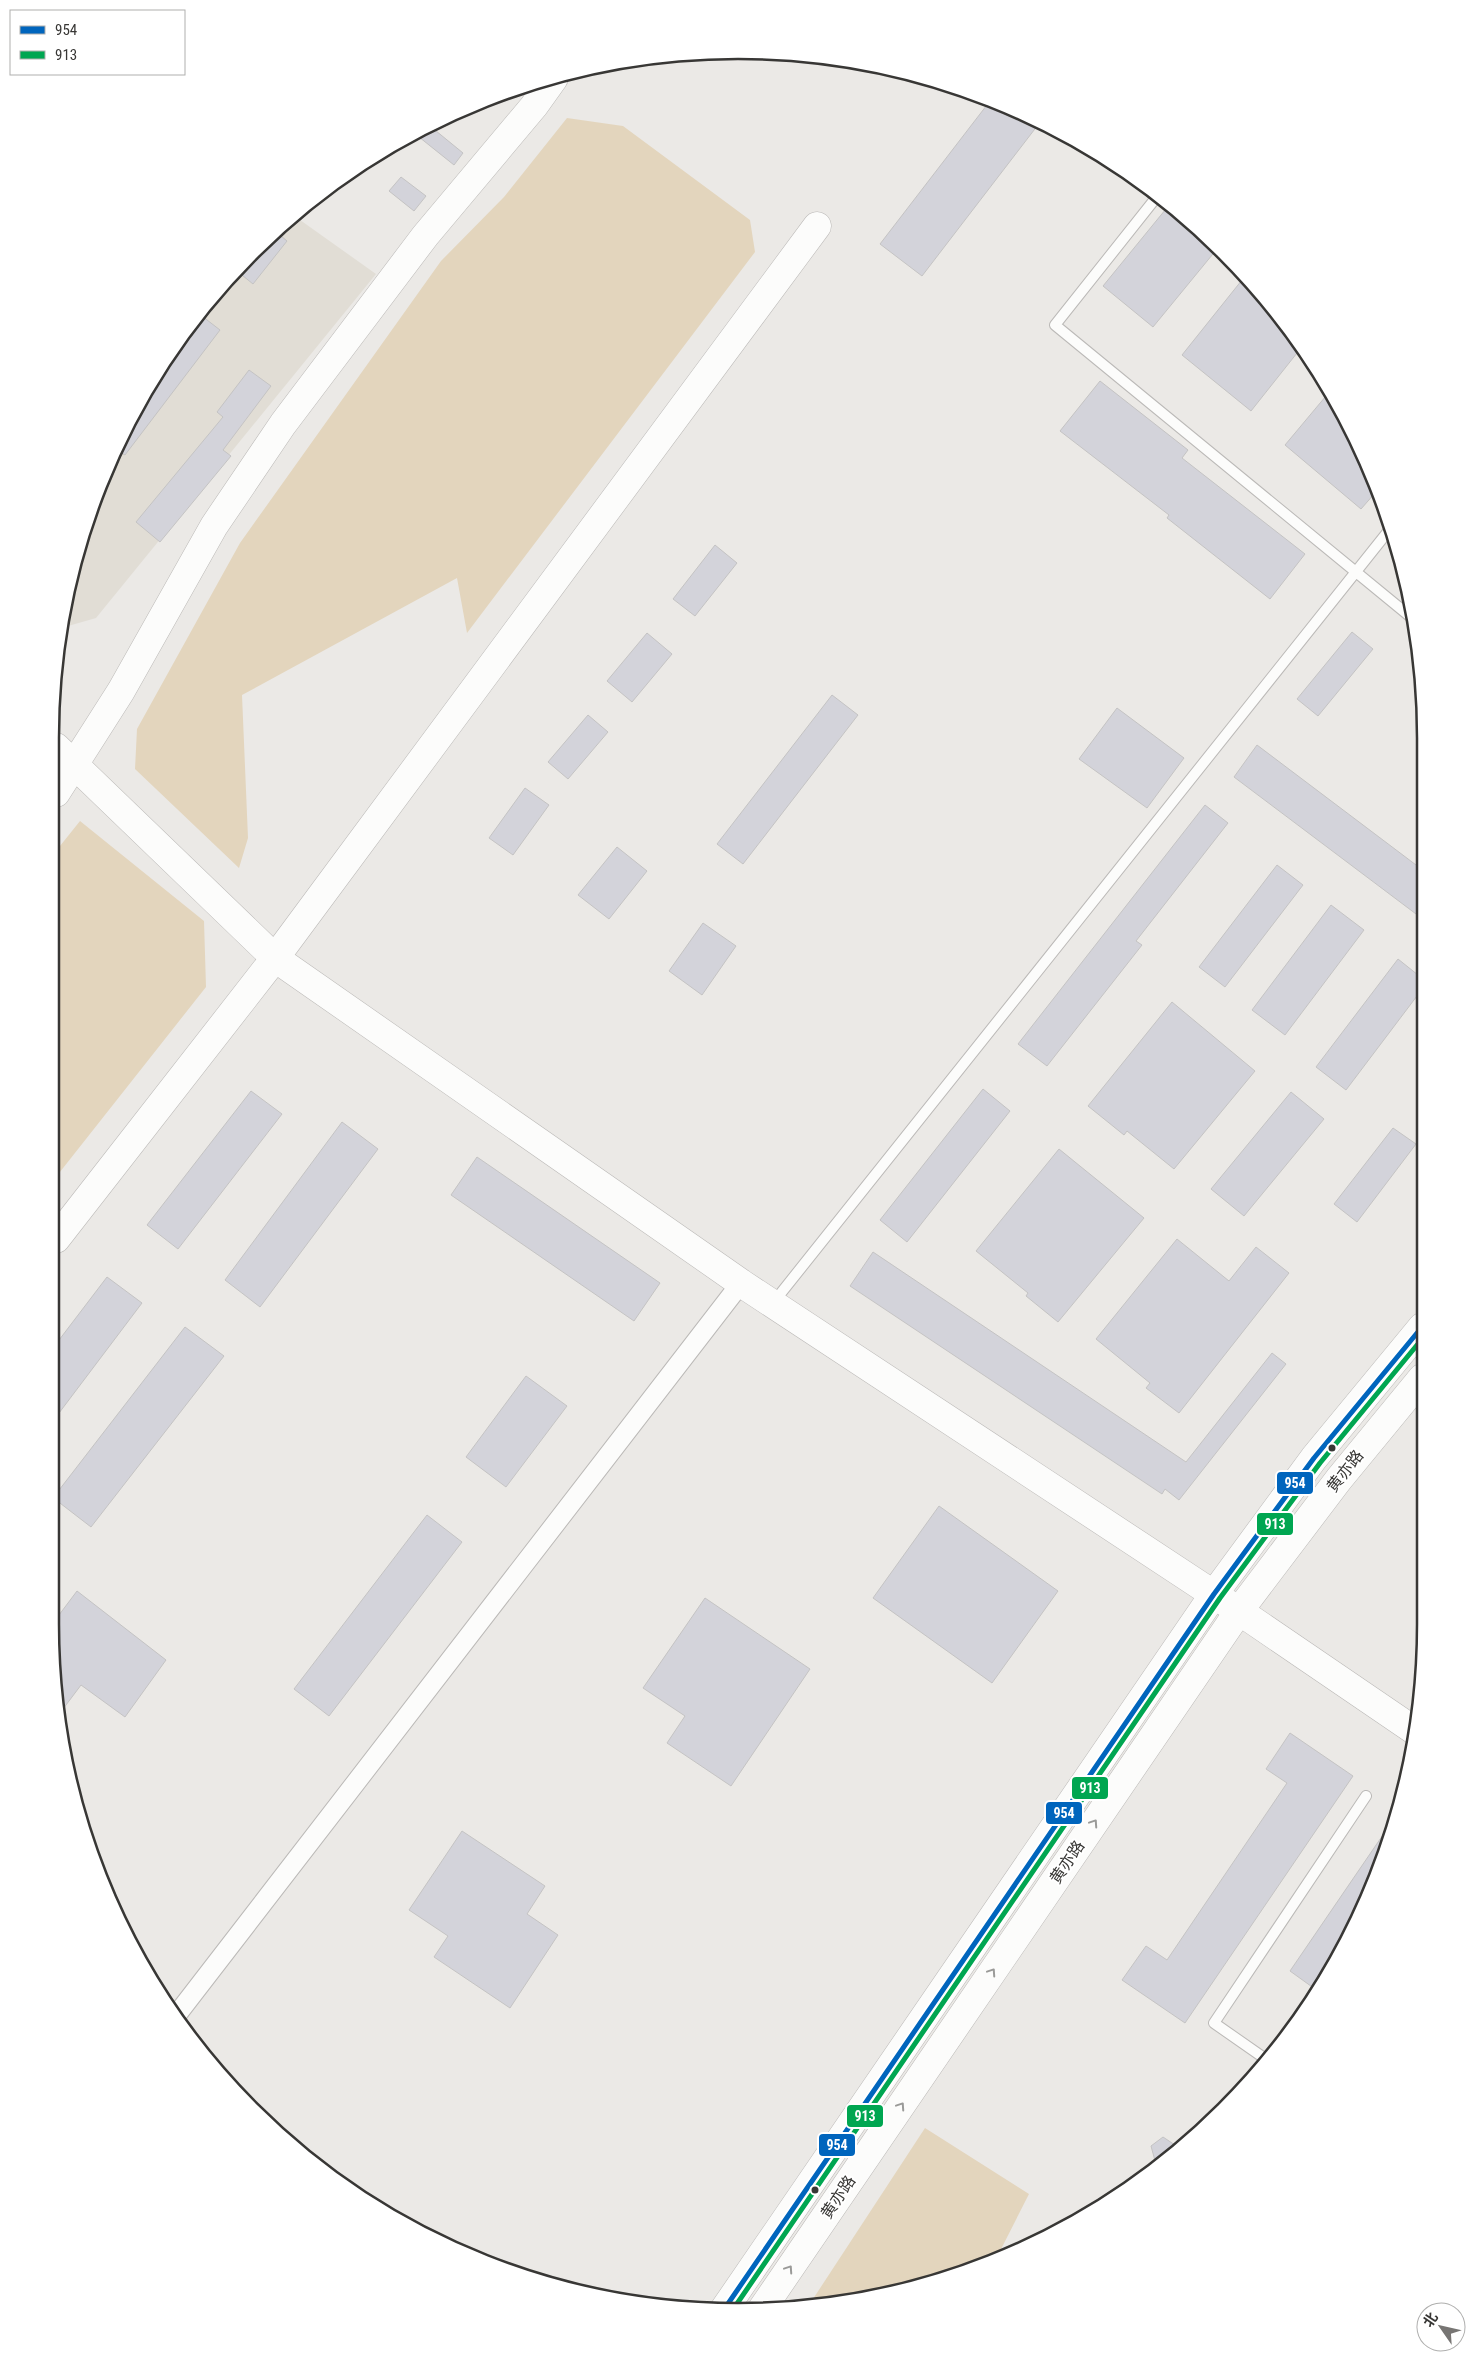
<svg xmlns="http://www.w3.org/2000/svg" width="1476" height="2362" font-family="'Roboto Condensed','Noto Sans SC',sans-serif">
  <style>
    .built { fill: #e1ddd5 }
    .green { fill: #e3d5bd }
    .building { fill: #d3d3da; stroke: #c4c3c3 }
    .lines { fill: none; stroke-linecap: round; stroke-linejoin: round }
    .lane-casing { stroke: #bbb9b7; stroke-width: 12 }
    .street-casing { stroke: #bbb9b7; stroke-width: 21 }
    .secondary-casing { stroke: #bbb9b7; stroke-width: 29 }
    .primary-casing { stroke: #bbb9b7; stroke-width: 29 }
    .lane { stroke: #fcfcfb; stroke-width: 10 }
    .street { stroke: #fcfcfb; stroke-width: 19 }
    .secondary { stroke: #fcfcfb; stroke-width: 28 }
    .primary { stroke: #fcfcfb; stroke-width: 28 }
    .bus-1-casing { stroke: #fff; stroke-width: 9 }
    .bus-2-casing { stroke: #fff; stroke-width: 9 }
    .bus-1 { stroke: #0065bd; stroke-width: 5 }
    .bus-2 { stroke: #00a651; stroke-width: 5 }
    .oneway { stroke: #9a9a98 }
    .bus-dot { fill: #383735; stroke: #fff; stroke-width: 2 }
    .labels { text-anchor: middle; dominant-baseline: central; stroke-width: 4; stroke-linejoin: round; paint-order: stroke }
    .street-label { font-size: 16px; fill: #383735; stroke: #fff }
    .rim { fill: none; stroke: #383735; stroke-width: 2.5 }
    .line-badge { stroke: #fff; stroke-width: 2 }
    .badge-label { font-size: 14px; text-anchor: middle; font-weight: bold; fill: #fff }
  </style>
  <rect width="100%" height="100%" fill="#ebe9e6"/>
  <path class="built" d="M293,215L376,274L96,618L61,628L102,475L192,319L285,221Z"/>
  <path class="green" d="M567,118L623,126L750,220L755,252L467,633L457,578L242,695L248,838L239,868L135,769L137,729L240,543L441,261L504,197Z
    M80,821L204,921L206,987L56,1177V851Z
    M925,2128L1029,2194L996,2259L916,2288L811,2302Z"/>
  <path class="building" d="M990,101L1041,121L922,276L880,244Z
    M430,126L463,153L454,165L414,133Z
    M401,177L426,196L414,211L389,191Z
    M1170,204L1217,249L1153,327L1103,286Z
    M275,231L287,241L253,284L237,271Z
    M1246,275L1255,285L1301,348L1251,411L1182,355Z
    M198,313L220,330L125,455L117,450L192,319Z
    M249,370L271,386L223,450L231,456L160,542L136,522L223,417L217,412Z
    M1100,381L1188,450L1182,458L1305,554L1270,599L1167,518L1169,515L1060,431Z
    M1331,390L1375,493L1361,509L1285,445Z
    M715,545L737,563L695,616L673,599Z
    M1352,632L1373,649L1318,716L1297,699Z
    M647,633L672,654L632,702L607,681Z
    M832,695L858,715L743,864L717,844Z
    M1117,708L1184,758L1147,808L1079,759Z
    M588,715L608,732L568,779L548,762Z
    M1257,745L1424,871V920L1234,777Z
    M525,788L549,805L513,855L489,838Z
    M1205,805L1228,823L1136,941L1142,945L1047,1066L1018,1044Z
    M617,847L647,871L609,919L578,895Z
    M1277,865L1303,885L1225,987L1199,967Z
    M1331,905L1364,930L1285,1035L1252,1010Z
    M703,923L736,946L702,995L669,971Z
    M1398,959L1423,979V988L1346,1090L1316,1067Z
    M1172,1002L1255,1071L1174,1169L1127,1131L1124,1135L1088,1106Z
    M983,1089L1010,1111L907,1242L880,1220Z
    M251,1091L282,1114L178,1249L147,1225Z
    M1291,1092L1324,1119L1244,1216L1211,1189Z
    M342,1122L378,1149L260,1307L225,1280Z
    M1393,1128L1416,1144L1357,1222L1334,1204Z
    M1059,1149L1144,1218L1058,1322L1026,1296L1028,1293L976,1251Z
    M477,1157L660,1283L634,1321L451,1195Z
    M1177,1239L1229,1281L1256,1247L1289,1273L1179,1413L1146,1388L1150,1383L1096,1339Z
    M873,1252L1186,1462L1272,1353L1286,1364L1179,1500L1165,1489L1162,1494L850,1286Z
    M107,1277L142,1303L56,1417V1344Z
    M185,1327L224,1356L91,1527L56,1500V1494Z
    M526,1376L567,1406L506,1487L466,1457Z
    M939,1506L1058,1591L992,1683L873,1598Z
    M427,1515L462,1542L329,1716L294,1689Z
    M77,1591L166,1660L125,1717L81,1685L57,1717L56,1619Z
    M705,1598L810,1669L731,1786L667,1743L685,1716L643,1688Z
    M1290,1733L1353,1776L1185,2023L1122,1980L1146,1946L1167,1960L1287,1783L1266,1769Z
    M1387,1829L1389,1830L1374,1888L1315,1989L1290,1971Z
    M462,1831L545,1886L527,1914L558,1935L510,2008L434,1957L448,1936L409,1910Z
    M1163,2137L1181,2149L1157,2168L1151,2146Z"/>
  <g class="lines">
    <g class="lane-casing">
      <path id="lane" d="M1159,194L1055,325L1412,618
        M773,1303L1390,529
        M1267,2060L1214,2023L1366,1796"/>
    </g>
    <g class="street-casing">
      <path id="street" d="M175,2017L741,1283"/>
    </g>
    <g class="secondary-casing">
      <path id="secondary" d="M56,747L275,958L741,1283L1239,1611L1415,1731
        M56,793L121,691L214,526L283,424L425,236L534,106L554,78
        M56,1239L275,958L817,226"/>
    </g>
    <g class="primary-casing">
      <path id="primary" d="M762,2309L1239,1611L1339,1479L1422,1378
        M723,2311L1214,1594L1314,1458L1422,1327"/>
    </g>
    <use href="#lane" class="lane"/>
    <use href="#street" class="street"/>
    <use href="#secondary" class="secondary"/>
    <use href="#primary" class="primary"/>
    <g class="bus-1-casing">
      <path id="bus-1" d="M723,2311L1214,1594L1314,1458L1422,1327"/>
    </g>
    <g class="bus-2-casing">
      <path id="bus-2" d="M732,2311L1220,1598L1320,1463L1422,1339"/>
    </g>
    <use href="#bus-1" class="bus-1"/>
    <use href="#bus-2" class="bus-2"/>
  </g>
  <defs><path id="oneway-chevron" d="M-2-3.5L2.5 0L-2 3.5" fill="none" stroke-width="1.6" stroke-linecap="round" stroke-linejoin="round" transform="scale(1.25)"/></defs>
  <g class="oneway">
    <use href="#oneway-chevron" transform="translate(1094 1823) rotate(-56)"/>
    <use href="#oneway-chevron" transform="translate(992 1972) rotate(-56)"/>
    <use href="#oneway-chevron" transform="translate(901 2106) rotate(-56)"/>
    <use href="#oneway-chevron" transform="translate(789 2269) rotate(-56)"/>
  </g>
  <g class="bus-dot">
    <circle cx="1332" cy="1448" r="4.5"/>
    <circle cx="815" cy="2190" r="4.5"/>
  </g>
  <g class="labels">
    <g class="street-label">
      <text transform="translate(1345 1471) rotate(-52)">黄亦路</text>
      <text transform="translate(1067 1862) rotate(-56)">黄亦路</text>
      <text transform="translate(838 2197) rotate(-56)">黄亦路</text>
    </g>
  </g>
  <path d="M0 0H1476V2362H0ZM738 59H738A679 679 0 0 1 1417 738V1624A679 679 0 0 1 738 2303H738A679 679 0 0 1 59 1624V738A679 679 0 0 1 738 59Z" fill="#fff" fill-rule="evenodd"/>
  <path class="rim" d="M738 59H738A679 679 0 0 1 1417 738V1624A679 679 0 0 1 738 2303H738A679 679 0 0 1 59 1624V738A679 679 0 0 1 738 59Z"/>
  <g class="line-badge">
    <rect x="1276" y="1471" width="38" height="24" rx="5" fill="#0065bd"/>
    <rect x="1256" y="1512" width="38" height="24" rx="5" fill="#00a651"/>
    <rect x="1071" y="1776" width="38" height="24" rx="5" fill="#00a651"/>
    <rect x="1045" y="1801" width="38" height="24" rx="5" fill="#0065bd"/>
    <rect x="846" y="2104" width="38" height="24" rx="5" fill="#00a651"/>
    <rect x="818" y="2133" width="38" height="24" rx="5" fill="#0065bd"/>
  </g>
  <g class="badge-label">
    <text x="1295" y="1488">954</text>
    <text x="1275" y="1529">913</text>
    <text x="1090" y="1793">913</text>
    <text x="1064" y="1818">954</text>
    <text x="865" y="2121">913</text>
    <text x="837" y="2150">954</text>
  </g>
  <rect x="10" y="10" width="175" height="65" fill="#ffffff" stroke="#afafae"/>
  <rect x="20" y="26" width="25" height="8" fill="#0065bd" stroke="#afafae"/>
  <text x="55" y="35" font-size="15" fill="#383735">954</text>
  <rect x="20" y="51" width="25" height="8" fill="#00a651" stroke="#afafae"/>
  <text x="55" y="60" font-size="15" fill="#383735">913</text>
  <g transform="translate(1441 2327) rotate(304)"><circle r="24" fill="#ffffff" stroke="#afafae"/>
  <path d="M0-4L9 19L0 12L-9 19Z" fill="#777573"/>
  <text y="-8" font-size="14" font-weight="bold" text-anchor="middle" fill="#383735">北</text>
  </g>
</svg>
